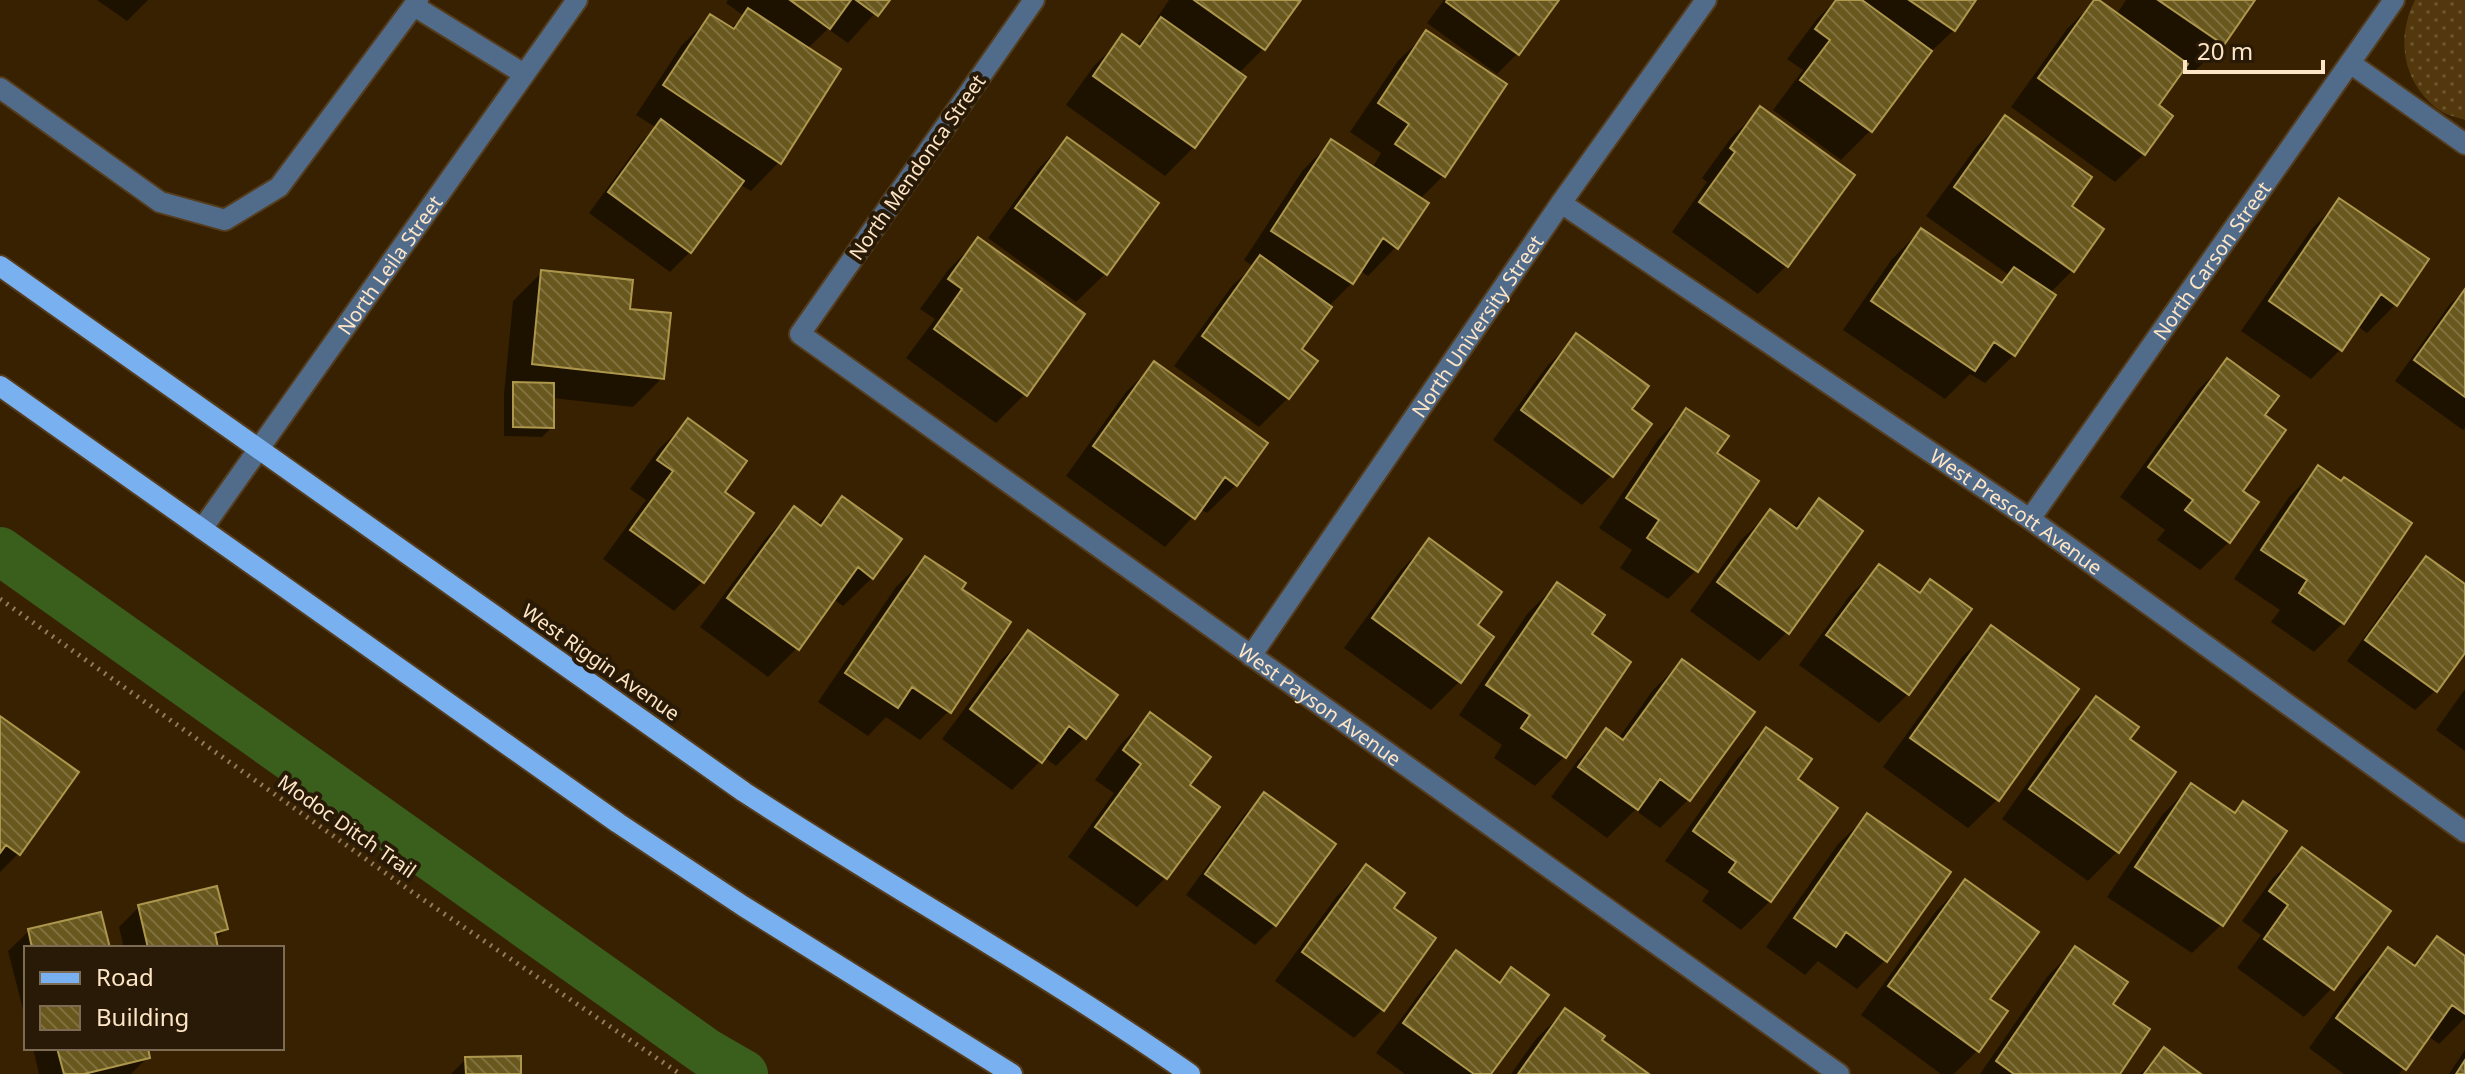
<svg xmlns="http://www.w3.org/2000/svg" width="2465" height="1074" font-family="'Noto Sans',sans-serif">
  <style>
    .park { fill: url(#park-dots) }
    .shadow { fill: #0007 }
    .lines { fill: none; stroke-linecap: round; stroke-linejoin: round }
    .canal { stroke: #3a5e1b; stroke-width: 48 }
    .building { fill: url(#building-back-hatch); stroke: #ad974c; stroke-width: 2 }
    .minor-casing { stroke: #543c1c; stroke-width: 24 }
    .major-casing { stroke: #543c1c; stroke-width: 24 }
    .path { stroke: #927a5a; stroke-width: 5; stroke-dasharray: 2 6; stroke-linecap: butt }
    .minor { stroke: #516b8b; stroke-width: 20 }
    .major { stroke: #79b0f0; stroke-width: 20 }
    .labels { text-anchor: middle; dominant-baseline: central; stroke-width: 8; stroke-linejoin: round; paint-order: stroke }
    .street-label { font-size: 20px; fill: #fee5c6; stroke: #281a06 }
  </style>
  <defs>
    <pattern id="park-dots" width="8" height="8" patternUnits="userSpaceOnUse" patternTransform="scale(2)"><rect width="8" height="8" fill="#53380e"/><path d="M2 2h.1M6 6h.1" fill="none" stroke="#6d5530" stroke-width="1.8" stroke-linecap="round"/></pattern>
    <pattern id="building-back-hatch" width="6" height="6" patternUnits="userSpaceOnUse" patternTransform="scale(2)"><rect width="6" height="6" fill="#68581e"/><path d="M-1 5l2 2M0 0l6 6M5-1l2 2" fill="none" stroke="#7f703d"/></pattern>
  </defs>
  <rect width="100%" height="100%" fill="#382100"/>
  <path class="park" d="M2415,0H2465V120C2456,117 2443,114 2436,108C2402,80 2396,37 2415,0Z"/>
  <path class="shadow" d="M97,0H148L127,21Z
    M728,0H887L848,43L828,29L807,49L779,162L751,191L739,184L690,252L670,272L589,213L641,142L655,127L636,115L682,45L711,16L730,29L744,16L726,3Z
    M1169,0H1298L1263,49L1238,74L1194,147L1165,176L1066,105L1094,66L1123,37L1135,46L1158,24L1155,21Z
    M1444,0H1557L1517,54L1497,74L1427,23Z
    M1836,0H1974L1954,30L1924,58L1870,131L1841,160L1773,110L1803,70L1787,59L1817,19Z
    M2096,0L2116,15L2126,0H2252L2223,43L2194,72L2184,66L2156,105L2144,154L2115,182L2011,107L2067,29Z
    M1427,33L1444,175L1420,199L1396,247L1368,276L1360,271L1352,283L1328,307L1299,349L1288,398L1259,427L1174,366L1232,286L1253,266L1244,260L1303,170L1331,142L1372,168L1381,153L1350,132L1398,61Z
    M1760,109L1787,265L1758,294L1672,232L1707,182L1702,178L1731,138Z
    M2006,118L2069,206L2072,271L2050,293L2014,355L1985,383L1970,374L1945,399L1843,330L1892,259L1921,230L2000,284L2009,275L1926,216L1977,146Z
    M1068,139L1157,203L1105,274L1076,302L988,238L1039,168Z
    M2339,201L2396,304L2367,333L2357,326L2340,350L2311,379L2241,331L2311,230Z
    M978,240L1025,394L996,423L906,358L935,319L920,309L949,269Z
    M542,272L628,311L662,378L633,407L552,398V427L542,437L504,436V394L513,301Z
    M2465,290V428L2463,430L2395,381L2450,304Z
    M1577,336L1629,409L1649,424L1611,476L1582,505L1493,440L1548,365Z
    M2227,361L2263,415L2240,491L2229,542L2200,570L2157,540L2165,530L2120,497L2198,390Z
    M1154,364L1236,485L1207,513L1200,509L1165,547L1066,476L1126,392Z
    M1686,411L1714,453L1696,570L1668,599L1620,568L1632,550L1599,528L1658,440Z
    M688,421L722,492L751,514L702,582L674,611L603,559L646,500L630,489L659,449Z
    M2318,468L2343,623L2314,652L2271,622L2280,610L2234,579L2289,497Z
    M843,499L872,578L843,606L833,599L797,648L768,677L700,627L766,538L794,509L816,525Z
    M1819,501L1787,632L1759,661L1690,611L1741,540L1770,512L1792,528Z
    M1429,541L1475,626L1459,682L1431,710L1344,648L1401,570Z
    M925,558L959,590L949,711L920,740L886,717L868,736L818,702L896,587Z
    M2426,559L2465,587V650L2436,690L2415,710L2347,661L2406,579Z
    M1879,567L1917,594L1930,582L1908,694L1879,723L1799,665L1850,595Z
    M1557,584L1589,635L1629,663L1564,757L1535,786L1494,758L1502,745L1459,715L1528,613Z
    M1991,628L2076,690L1997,800L1968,828L1883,767L1962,657Z
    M1028,633L1084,738L1056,766L1044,757L1012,790L942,739L1000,661Z
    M1682,661L1688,800L1660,828L1635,810L1607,838L1551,797L1578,760L1607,731L1618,739L1653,690Z
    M2465,689V751L2436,730Z
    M2096,699L2127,739L2173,773L2117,852L2088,881L2002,819L2067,727Z
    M1150,715L1188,785L1217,807L1165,878L1137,907L1068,857L1114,793L1095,780L1121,744Z
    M0,719L19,853L0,872Z
    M1766,730L1795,779L1770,901L1741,930L1702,901L1709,891L1665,861L1737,759Z
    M2192,785L2233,814L2243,804L2221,925L2192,953L2107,897L2163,814Z
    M1264,795L1275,925L1255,945L1186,895L1244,815Z
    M1867,816L1885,960L1857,989L1818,961L1805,975L1766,947L1838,844Z
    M2302,850L2332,988L2304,1017L2237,968L2261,935L2242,921L2273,878Z
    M1366,867L1391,908L1383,1009L1354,1038L1275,981L1337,896Z
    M1965,882L1987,999L2005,1012L1977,1051L1954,1074H1941L1861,1015L1937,910Z
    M139,907L226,929L214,940L216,948H124L119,927Z
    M29,931L108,948H26V1021L8,951Z
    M2437,939L2465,958V1018L2439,1044L2428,1036L2399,1074H2344L2309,1048L2359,978L2388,949L2411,965Z
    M2075,948L2110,1004L2117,1074H1980L2047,977Z
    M1456,953L1498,984L1511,970L1488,1074H1405L1376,1053L1428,982Z
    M1565,1010L1599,1041L1646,1074H1511L1536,1039Z
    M33,1048H164L147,1052L148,1057L131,1074H39Z
    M2164,1050L2198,1074H2140Z
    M2465,1050V1074H2449Z
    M466,1059L519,1074H451Z"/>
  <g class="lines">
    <path class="canal" d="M0,551L706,1052L744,1074"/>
  </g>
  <path class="building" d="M790,0H851L830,29Z
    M856,0H890L878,16Z
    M1194,0H1301L1265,50Z
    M1447,0H1559L1519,55L1446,2Z
    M1836,0H1862L1932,51L1872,132L1800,80L1830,40L1815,29Z
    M1909,0H1976L1955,31Z
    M2094,0H2099L2188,64L2159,105L2173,116L2145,155L2038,78Z
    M2158,0H2255L2224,45Z
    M748,8L841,69L781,164L663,85L710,14L734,29Z
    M1161,17L1246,77L1195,148L1093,76L1122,34L1140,47Z
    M1426,30L1507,84L1445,177L1395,144L1409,124L1378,103Z
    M1760,106L1855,175L1788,267L1699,202L1735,152L1730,148Z
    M2005,115L2092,177L2072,206L2104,229L2074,272L1954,187Z
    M661,119L744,181L691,253L608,192Z
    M1067,137L1159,203L1107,275L1015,208Z
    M1331,139L1429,203L1398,249L1383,238L1353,284L1271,231Z
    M2339,198L2429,259L2397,306L2381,294L2342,351L2269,301Z
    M1921,228L2002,283L2014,267L2056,295L2015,356L1994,342L1975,371L1871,301Z
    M978,237L1085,314L1027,396L934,329L962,289L948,279Z
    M1260,255L1332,307L1302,349L1318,361L1289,399L1202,336Z
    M541,270L633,280L630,309L671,313L664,379L532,364Z
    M2465,289V397L2414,360Z
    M1576,333L1649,386L1632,409L1652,424L1613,477L1521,410Z
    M2227,358L2279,396L2265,415L2286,430L2243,491L2259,502L2230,543L2185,510L2193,500L2148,467Z
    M1154,361L1268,443L1237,486L1225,477L1195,519L1093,446Z
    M513,382L554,383V428L513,427Z
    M1686,408L1729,436L1717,453L1759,481L1698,572L1647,538L1659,520L1626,498Z
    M688,418L747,461L725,492L754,513L704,583L630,530L673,471L657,460Z
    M2318,465L2341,481L2344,477L2412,523L2344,624L2299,593L2307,580L2261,550Z
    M842,496L902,539L873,579L858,567L799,650L727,598L794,506L821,526Z
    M1819,498L1863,531L1789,634L1717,582L1770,509L1797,529Z
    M1429,538L1502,592L1478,625L1494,637L1461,683L1372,618Z
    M925,556L966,583L962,589L1011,622L951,713L912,687L898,708L845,673Z
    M2426,556L2465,584V653L2437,692L2365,640Z
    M1879,564L1920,593L1930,579L1972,609L1909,695L1826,635Z
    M1557,582L1605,615L1592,634L1631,662L1566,758L1521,728L1530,715L1486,685Z
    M1991,625L2079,689L1999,801L1910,738Z
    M1028,630L1118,695L1086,739L1069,726L1042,763L970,709Z
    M1682,659L1755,712L1690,801L1660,779L1638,810L1578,767L1606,728L1623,740Z
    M2096,696L2139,727L2130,739L2176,772L2119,853L2029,789Z
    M1150,712L1211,757L1190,785L1220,807L1167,879L1095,827L1141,764L1123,750Z
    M0,716L79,772L20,855L6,845L0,853Z
    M1766,727L1812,759L1798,779L1838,808L1771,902L1729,872L1736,862L1693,831Z
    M2191,783L2235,813L2243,801L2287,831L2223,926L2135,867Z
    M1264,792L1336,844L1276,926L1205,874Z
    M1867,813L1951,872L1887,962L1846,932L1836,947L1794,918Z
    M2302,847L2391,911L2334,990L2264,939L2288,905L2269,891Z
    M1366,864L1405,893L1394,908L1436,938L1384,1011L1302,952Z
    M1965,879L2039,932L1990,999L2008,1011L1979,1052L1888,986Z
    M217,886L228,929L215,933L218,948H148L138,905Z
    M101,912L110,948H32L28,929Z
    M2437,936L2465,956V1014L2452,1005L2406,1070L2336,1018L2388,947L2415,966Z
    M2075,946L2128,982L2113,1004L2150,1029L2120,1074H2014L1996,1061Z
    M1456,950L1500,983L1511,967L1549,995L1491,1074H1474L1403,1023Z
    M1565,1008L1605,1036L1602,1040L1649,1074H1518Z
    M2164,1047L2201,1074H2144Z
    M57,1048H148L150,1058L84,1074H64Z
    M521,1056V1074H466L465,1057Z
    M2465,1060V1074H2456Z"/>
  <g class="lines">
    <g class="minor-casing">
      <g id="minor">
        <path id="s1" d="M1034,0L800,334L1839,1074"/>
        <path d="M414,6L524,74"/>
        <path d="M2350,63L2465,144"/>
        <path d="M0,88L160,202L225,220L279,187L418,0"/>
        <path id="s2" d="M1561,203L2030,519L2465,832"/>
        <path id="s3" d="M2030,519L2394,0"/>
        <path id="s4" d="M202,529L577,0"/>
        <path id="s5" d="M1251,656L1561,203L1706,0"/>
      </g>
    </g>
    <g class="major-casing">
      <path id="major" d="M0,266L744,792C891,888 1046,973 1190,1074
        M0,386L618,823L743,906L1012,1074"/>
    </g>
    <path class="path" d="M0,599L415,894L680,1074"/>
    <use href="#minor" class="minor"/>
    <use href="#major" class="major"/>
  </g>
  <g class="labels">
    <g class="street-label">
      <text transform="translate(917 167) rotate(-55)">North Mendonca Street</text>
      <text stroke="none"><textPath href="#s3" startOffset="316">North Carson Street</textPath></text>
      <text stroke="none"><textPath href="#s4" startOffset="324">North Leila Street</textPath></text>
      <text stroke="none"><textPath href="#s5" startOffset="400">North University Street</textPath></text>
      <text stroke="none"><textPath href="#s2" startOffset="550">West Prescott Avenue</textPath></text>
      <text transform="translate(601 662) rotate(35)">West Riggin Avenue</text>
      <text stroke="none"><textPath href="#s1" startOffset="1046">West Payson Avenue</textPath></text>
      <text transform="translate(347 826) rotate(35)">Modoc Ditch Trail</text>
    </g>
  </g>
  <rect x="24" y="946" width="260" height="104" fill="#281a06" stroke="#7e6b53" stroke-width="2"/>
  <rect x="40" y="972" width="40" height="12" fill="#79b0f0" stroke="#7e6b53" stroke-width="2"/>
  <text x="96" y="986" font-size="24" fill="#fee5c6">Road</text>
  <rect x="40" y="1006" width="40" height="24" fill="url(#building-back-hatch)" stroke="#7e6b53" stroke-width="2"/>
  <text x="96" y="1026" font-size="24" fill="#fee5c6">Building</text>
  <path d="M2185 60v12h138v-12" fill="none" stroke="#fee5c6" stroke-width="4"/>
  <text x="2197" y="60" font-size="24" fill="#fee5c6" stroke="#281a06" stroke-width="6" paint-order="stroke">20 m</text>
</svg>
